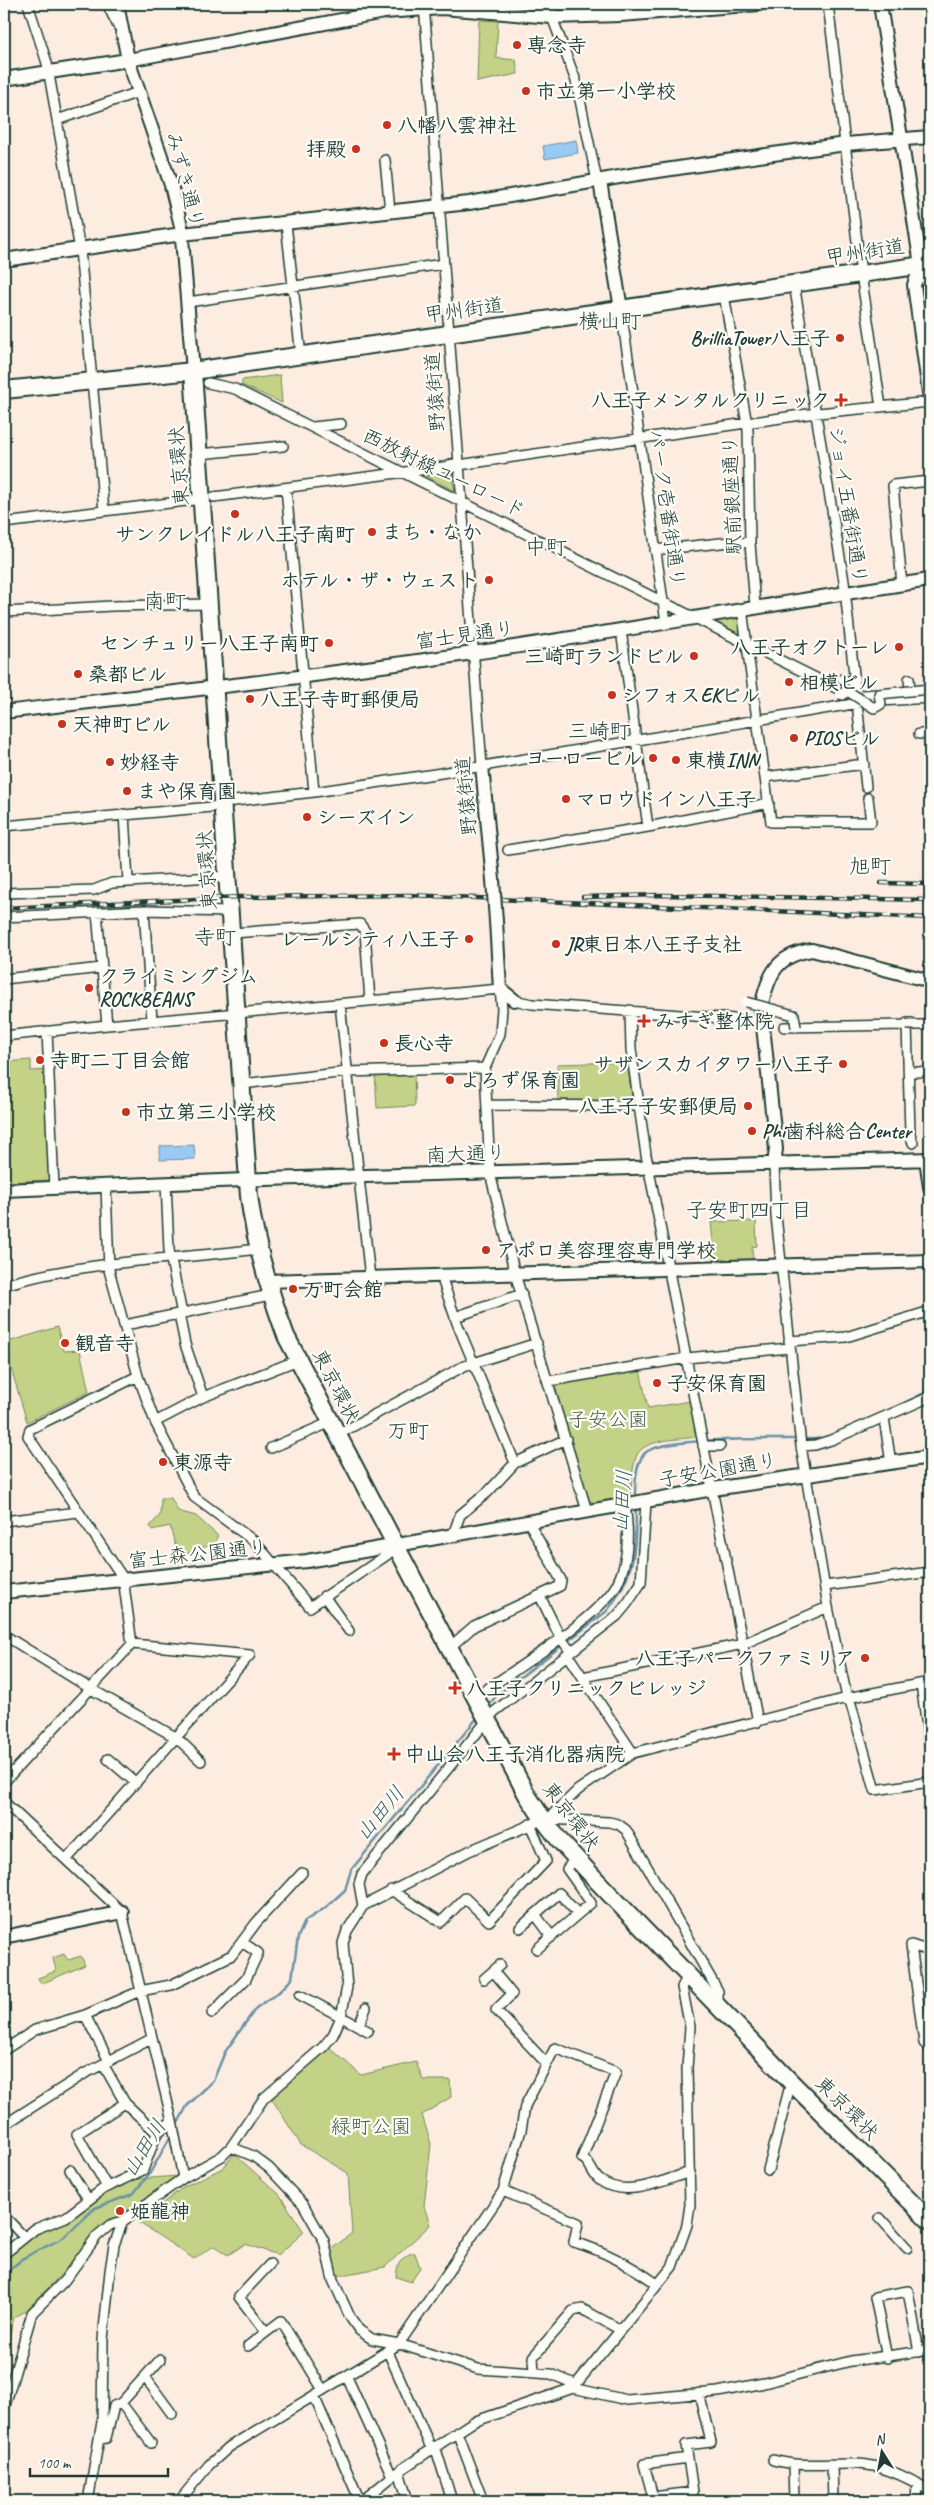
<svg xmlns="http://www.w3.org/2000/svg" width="934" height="2505" font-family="Caveat,'Klee One',sans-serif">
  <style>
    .green { fill: #c3d286; stroke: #71885d }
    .water { fill: #98caf4; stroke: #6892a7 }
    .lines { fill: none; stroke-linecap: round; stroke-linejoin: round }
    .stream { stroke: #6892a7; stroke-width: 2.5 }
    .street-casing { stroke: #1f3d34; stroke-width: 12 }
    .secondary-casing { stroke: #1f3d34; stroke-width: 16 }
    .highway-casing { stroke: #1f3d34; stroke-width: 20 }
    .street { stroke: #fdfcf7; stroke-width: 9 }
    .secondary { stroke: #fdfcf7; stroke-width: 12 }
    .highway { stroke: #fdfcf7; stroke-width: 16 }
    .rail-casing { stroke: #1f3d34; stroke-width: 4.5 }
    .rail { stroke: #fdfcf7; stroke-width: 2.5; stroke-dasharray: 8; stroke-linecap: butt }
    .street-bridge-casing { stroke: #1f3d34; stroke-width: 12; stroke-linecap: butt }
    .secondary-bridge-casing { stroke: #1f3d34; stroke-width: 16; stroke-linecap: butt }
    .street-bridge { stroke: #fdfcf7; stroke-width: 9 }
    .secondary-bridge { stroke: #fdfcf7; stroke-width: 12 }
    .poi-dot { fill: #c8321e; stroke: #fdfcf7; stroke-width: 2 }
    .labels { text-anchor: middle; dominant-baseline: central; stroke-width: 4.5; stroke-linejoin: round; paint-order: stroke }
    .poi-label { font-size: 20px; font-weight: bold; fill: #1f3d34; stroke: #fdfcf7; text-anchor: start }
    .street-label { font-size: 20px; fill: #1f3d34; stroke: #fdfcf7 }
    .park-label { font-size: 20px; fill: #486248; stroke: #fdfcf7 }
    .neighbourhood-label { font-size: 21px; fill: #1f3d34; stroke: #fdfcf7 }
    .water-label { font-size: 21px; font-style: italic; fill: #3d6064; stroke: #fdfcf7 }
  </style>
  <rect width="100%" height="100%" fill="#fdede1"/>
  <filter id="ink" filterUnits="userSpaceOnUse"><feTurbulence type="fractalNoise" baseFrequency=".02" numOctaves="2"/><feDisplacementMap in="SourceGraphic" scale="10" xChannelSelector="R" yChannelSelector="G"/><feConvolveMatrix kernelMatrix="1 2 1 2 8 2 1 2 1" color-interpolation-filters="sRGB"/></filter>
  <g filter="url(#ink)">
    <path class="green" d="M479,20L498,21L496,58L516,60L518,74L477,82Z
      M280,375L282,403L242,385V380Z
      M443,473L451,474L455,491L425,476Z
      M740,616L743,636L714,621Z
      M31,1060V1071L49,1070L53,1180L4,1182V1062Z
      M627,1062L633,1103L558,1101L557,1064Z
      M414,1071L415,1106L377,1108L375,1072Z
      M756,1221L757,1246L752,1247L753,1261L715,1262L711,1222Z
      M57,1327L64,1351L80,1350L89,1392L27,1422L11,1368L8,1342Z
      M640,1370L648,1408L690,1401L697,1437C680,1440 643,1438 636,1457C632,1468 632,1484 630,1496L593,1503L588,1499L553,1384Z
      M161,1498H171L178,1511L196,1516L218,1536L213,1544L186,1554L175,1545L170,1526L152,1530L150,1526L160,1515Z
      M64,1954L68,1960L81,1956L85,1965L41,1984L38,1978L56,1971L53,1958Z
      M328,2046L361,2075L416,2062L423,2080H450L451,2097L422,2115L431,2144L424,2206L430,2225L385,2267L336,2276L329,2251L352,2233L348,2173L301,2145L270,2096Z
      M234,2154L279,2194L304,2232L278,2255L245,2244L228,2255L214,2246L194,2259L138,2222L185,2186L223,2168Z
      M177,2176L88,2241L68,2267L27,2310L14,2317L4,2360V2260L37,2234L70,2221L91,2203L120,2184L138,2179Z
      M411,2253H415L420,2268L411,2282L396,2277C397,2264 400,2259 411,2253Z"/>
    <path class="water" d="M576,140L578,153L545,159L543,146Z
      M194,1145L195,1159L160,1160V1146Z"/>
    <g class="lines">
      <path class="stream" d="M890,1410L930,1390
        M830,1436L864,1421
        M803,1439H820
        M635,1498C635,1485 635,1463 645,1453C661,1437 771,1439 798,1439
        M487,1707L497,1695L607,1611C635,1575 636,1550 636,1506
        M176,2127L187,2106L213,2081L225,2052L256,2008L279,1992L292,1979L298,1937L305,1921L325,1908L345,1890L351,1870L478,1717
        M4,2274L25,2257L63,2238L95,2208L133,2194L150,2173L172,2134"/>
      <g class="street-casing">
        <path id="street" d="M28,4L47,63L80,250L104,511
          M107,4L118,26
          M424,4L482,766
          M551,4L552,17L576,81L596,176L600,181
          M828,4L861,274L881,407
          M57,120L139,92
          M385,160L390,211
          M286,224L301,356
          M794,284L844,581L866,787
          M724,295L748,430L750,543L755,606
          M188,302L443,264
          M621,309L666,622
          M208,383L235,389L279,411L850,695
          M313,427L341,424
          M199,454L283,446
          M459,465L808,414L930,402
          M286,488L314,792
          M214,497L451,466
          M4,523L203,499
          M655,550L730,542L750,543
          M902,585L893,485L930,481
          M742,609L771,822H871L868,798
          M4,612L112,606L210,604
          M621,630L648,827
          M842,679L850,683L846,690
          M909,679L910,689
          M859,699L862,695L879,694
          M919,734H930
          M765,777L864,764
          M124,814L128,881
          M4,826L212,807L234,801L314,792L435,774L865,702L930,698
          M508,850L648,827L769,803
          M4,893L94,890L112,883L229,876
          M144,910L152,1020
          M97,912L107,1025
          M4,917L144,910L231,912
          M232,933L360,924L365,931L370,1001
          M4,979L101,968
          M514,1000L532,1004L762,1021
          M340,1004L370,1278
          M630,1010L631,1049L646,1155L758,1722
          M912,1023H907L910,1134L913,1143
          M784,1027L906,1025
          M47,1031L54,1188
          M4,1036L107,1025L500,989L502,1009L500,1034L485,1068L490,1173L515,1274L587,1511
          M909,1072H920
          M242,1084L347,1072L485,1068
          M487,1105L637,1106
          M774,1164L776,1216L801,1446L828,1607L847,1698L851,1704L875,1790L930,1782
          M166,1183L169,1250L182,1314
          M106,1186L109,1270L138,1376L155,1422L194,1497L254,1541L310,1607L387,1555L396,1546
          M441,1276L457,1323L515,1463
          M4,1285C87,1260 173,1260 258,1249
          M179,1314L185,1344L203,1397
          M455,1317L522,1294
          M125,1325L270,1295
          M789,1341L846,1337L930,1311
          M549,1381L687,1358L789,1348
          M884,1418L891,1463
          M155,1422L203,1397L298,1360
          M337,1435L464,1366L537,1343
          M703,1446H720
          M801,1446L815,1445L831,1440L930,1397
          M271,1448L331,1422
          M4,1521L78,1512
          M453,1535L460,1515L488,1492L515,1463L566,1439
          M825,1586L930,1572
          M324,1596L349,1631
          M540,1596L560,1637L571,1652
          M4,1635L91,1689L177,1738L201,1761
          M132,1644L123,1578L28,1436L30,1429L138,1376
          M449,1648L474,1626L560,1586L561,1580L528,1521
          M568,1655L633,1753
          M583,1677L743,1644L828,1607
          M921,1684L930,1748
          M475,1697C510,1673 599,1618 617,1584C629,1561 629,1530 625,1505
          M108,1759L136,1783
          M4,1782L132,1644
          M4,1802L122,1912L172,2121L183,2178
          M546,1819L609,1822L618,1824L626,1830L718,1991V2007
          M67,1859L250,1655L132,1644
          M391,1890L441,1922L465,1898L489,1921L546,1861L530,1824
          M363,1906L359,1884L362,1874L494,1712L617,1616L627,1604L641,1583L646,1502
          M535,1914L552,1937
          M520,1928L559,1893L578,1914
          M537,1949L591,1903L567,1869L575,1858
          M930,1951L911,1945L924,2043L930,2048
          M493,1971L512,1994L496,2010L546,2063
          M484,1979L500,1965
          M300,1995L368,2031
          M212,2013L246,1979L258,1953L242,1942
          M359,2025L366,2008
          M4,2050L35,2030L85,2015
          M109,2061L85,2015L140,1991L171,1985L232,1955L256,1923L302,1873
          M103,2064L125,2103L157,2133
          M4,2125L84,2074L151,2039
          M231,2147L253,2156L269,2168L303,2204L324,2241L333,2280L350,2317L359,2330L372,2339L399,2344L478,2369L551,2374L575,2384
          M70,2170L88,2199
          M768,2170L791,2082
          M107,2187L77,2134L125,2103
          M503,2191L578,2223L574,2242C604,2251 632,2266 657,2284
          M4,2216L24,2237
          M880,2218L907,2248
          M4,2254L35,2229L66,2217L103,2189L143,2170L157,2133L172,2121
          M266,2332L239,2297L270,2264
          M248,2346L281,2321L323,2390
          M388,2352L431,2448
          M887,2358L875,2297L908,2291L919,2352
          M534,2372L533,2357L573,2311L582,2309L619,2329
          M145,2377L172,2414
          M347,2377L392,2476
          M573,2388L627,2400L718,2392L764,2383L851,2361L930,2350
          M314,2396L360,2501
          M121,2403L151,2443
          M4,2409L32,2313L64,2281L97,2236L110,2225L123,2221
          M457,2432L483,2501
          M100,2439L106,2438L114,2406L121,2403L160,2360
          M435,2446L452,2501
          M688,2458L686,2445L711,2442L699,2393
          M773,2460C802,2468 829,2463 858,2464C883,2465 909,2478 930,2491
          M793,2464L794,2501
          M832,2465L833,2501
          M399,2471L408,2501
          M653,2497L693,2492L688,2458L644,2464L653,2497L655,2501
          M88,2501L102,2422L103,2339L110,2271L114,2245L123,2221L183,2178L222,2156L231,2147L264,2098L323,2047L333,2035L341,2017L347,1987L343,1943L347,1931L363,1906L469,1851L551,1816L578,1790L633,1753L847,1698L930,1682
          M179,2501L209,2465L229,2447L399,2344L503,2191L521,2130L525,2106L555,2048L616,2072L582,2158C591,2162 592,2176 601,2181C626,2199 664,2180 690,2172
          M362,2501L399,2471L473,2422L573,2388L672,2267L687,2225L690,2205L687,2068L690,2027L682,1987L688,1976
          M916,2501L917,2483"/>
      </g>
      <g class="secondary-casing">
        <path id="secondary" d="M117,4L128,60L171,185L181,226L193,371
          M880,4L921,265L930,286
          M4,79L128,60L384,12L442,8L552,17L621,15L759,4
          M600,181L621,309
          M4,260L182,234L469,203L631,175L773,154L846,144L930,137
          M921,265L914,285L930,400
          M451,466L459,465
          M4,712C158,694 312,677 466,654C621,632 775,603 930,580
          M482,766L493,880
          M496,921L500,989L514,1000
          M926,1159L930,1187
          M774,1164L776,1149L761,1007C769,974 776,955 812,950L930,981
          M4,1190L266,1179L930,1159
          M266,1281L930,1261
          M4,1592L307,1561L713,1489L930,1457
          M4,1937L122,1912"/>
      </g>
      <g class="highway-casing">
        <path id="highway" d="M193,371L249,1196C255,1245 269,1290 286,1336L480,1706L527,1795L543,1819L560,1841L599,1883L791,2082L930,2221
          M4,390L193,371L930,264"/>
      </g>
      <use href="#street" class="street"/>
      <use href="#secondary" class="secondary"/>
      <use href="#highway" class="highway"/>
      <g class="rail-casing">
        <path id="rail" d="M881,883L930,884
          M583,897L660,895L930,900
          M4,908L241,897L408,895L930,918"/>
      </g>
      <use href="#rail" class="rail"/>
      <g class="street-bridge-casing">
        <path id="street-bridge" d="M840,694L843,695L846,690L874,708L881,704L879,694L930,689
          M746,1002L794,1015L796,1027
          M906,1025H930"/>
      </g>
      <g class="secondary-bridge-casing">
        <path id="secondary-bridge" d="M493,880L496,921"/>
      </g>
      <use href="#street-bridge" class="street-bridge"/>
      <use href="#secondary-bridge" class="secondary-bridge"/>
    </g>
  </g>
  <g class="poi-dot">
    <circle cx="517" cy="45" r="5"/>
    <circle cx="526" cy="91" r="5"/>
    <circle cx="387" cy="125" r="5"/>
    <circle cx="356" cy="149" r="5"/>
    <circle cx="840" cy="338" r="5"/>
    <path d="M838.5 392.5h5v5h5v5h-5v5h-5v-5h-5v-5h5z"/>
    <circle cx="235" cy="514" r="5"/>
    <circle cx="372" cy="532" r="5"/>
    <circle cx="489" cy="580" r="5"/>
    <circle cx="329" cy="643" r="5"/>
    <circle cx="899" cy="647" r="5"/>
    <circle cx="694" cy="656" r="5"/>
    <circle cx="78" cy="674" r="5"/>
    <circle cx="789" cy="682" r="5"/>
    <circle cx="612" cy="695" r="5"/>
    <circle cx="250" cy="699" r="5"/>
    <circle cx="62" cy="724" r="5"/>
    <circle cx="794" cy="738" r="5"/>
    <circle cx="653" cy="758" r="5"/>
    <circle cx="676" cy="760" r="5"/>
    <circle cx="110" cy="762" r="5"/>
    <circle cx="127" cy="791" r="5"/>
    <circle cx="566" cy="799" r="5"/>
    <circle cx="307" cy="817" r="5"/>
    <circle cx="469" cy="939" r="5"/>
    <circle cx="556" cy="944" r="5"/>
    <circle cx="89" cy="988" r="5"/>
    <path d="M641.5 1013.5h5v5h5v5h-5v5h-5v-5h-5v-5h5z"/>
    <circle cx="384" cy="1043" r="5"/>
    <circle cx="40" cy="1060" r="5"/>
    <circle cx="843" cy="1064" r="5"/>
    <circle cx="450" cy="1080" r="5"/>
    <circle cx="748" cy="1106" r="5"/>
    <circle cx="126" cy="1112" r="5"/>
    <circle cx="752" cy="1131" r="5"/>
    <circle cx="486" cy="1250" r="5"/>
    <circle cx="293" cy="1289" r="5"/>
    <circle cx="65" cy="1343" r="5"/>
    <circle cx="657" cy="1383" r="5"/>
    <circle cx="163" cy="1462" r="5"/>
    <circle cx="865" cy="1658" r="5"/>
    <path d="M452.5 1680.5h5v5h5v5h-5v5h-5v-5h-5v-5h5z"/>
    <path d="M391.5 1746.5h5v5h5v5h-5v5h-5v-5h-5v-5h5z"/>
    <circle cx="120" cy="2211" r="5"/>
  </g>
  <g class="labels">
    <g class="poi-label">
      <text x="527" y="45">専念寺</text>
      <text x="536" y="91">市立第一小学校</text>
      <text x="397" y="125">八幡八雲神社</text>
      <text x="346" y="149" text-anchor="end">拝殿</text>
      <text x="830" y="338" text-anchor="end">BrilliaTower八王子</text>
      <text x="830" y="400" text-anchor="end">八王子メンタルクリニック</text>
      <text x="382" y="532">まち・なか</text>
      <text x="235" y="534" text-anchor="middle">サンクレイドル八王子南町</text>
      <text x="479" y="580" text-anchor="end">ホテル・ザ・ウェスト</text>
      <text x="319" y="643" text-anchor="end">センチュリー八王子南町</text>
      <text x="889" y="647" text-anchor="end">八王子オクトーレ</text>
      <text x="684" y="656" text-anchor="end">三崎町ランドビル</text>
      <text x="88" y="674">桑都ビル</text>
      <text x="799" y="682">相模ビル</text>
      <text x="622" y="695">シフォスEKビル</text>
      <text x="260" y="699">八王子寺町郵便局</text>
      <text x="72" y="724">天神町ビル</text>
      <text x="804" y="738">PIOSビル</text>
      <text x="643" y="758" text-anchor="end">ヨーロービル</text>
      <text x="686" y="760">東横INN</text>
      <text x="120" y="762">妙経寺</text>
      <text x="137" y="791">まや保育園</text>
      <text x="576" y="799">マロウドイン八王子</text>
      <text x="317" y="817">シーズイン</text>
      <text x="459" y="939" text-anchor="end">レールシティ八王子</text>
      <text x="566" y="944">JR東日本八王子支社</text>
      <text x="99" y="976">クライミングジム<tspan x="99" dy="23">ROCKBEANS</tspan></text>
      <text x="655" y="1021">みすぎ整体院</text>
      <text x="394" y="1043">長心寺</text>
      <text x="50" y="1060">寺町二丁目会館</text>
      <text x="833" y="1064" text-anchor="end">サザンスカイタワー八王子</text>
      <text x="460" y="1080">よろず保育園</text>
      <text x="738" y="1106" text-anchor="end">八王子子安郵便局</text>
      <text x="136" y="1112">市立第三小学校</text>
      <text x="762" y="1131">Phi歯科総合Center</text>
      <text x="496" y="1250">アポロ美容理容専門学校</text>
      <text x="303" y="1289">万町会館</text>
      <text x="75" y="1343">観音寺</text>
      <text x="667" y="1383">子安保育園</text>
      <text x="173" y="1462">東源寺</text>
      <text x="855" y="1658" text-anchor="end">八王子パークファミリア</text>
      <text x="466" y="1688">八王子クリニックビレッジ</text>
      <text x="405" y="1754">中山会八王子消化器病院</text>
      <text x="130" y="2211">姫龍神</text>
    </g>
    <g class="street-label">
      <text transform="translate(185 180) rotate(75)">みずき通り</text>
      <text transform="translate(865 252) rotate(-9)">甲州街道</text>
      <text transform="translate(464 310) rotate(-8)">甲州街道</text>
      <text transform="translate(435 392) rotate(-94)">野猿街道</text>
      <text transform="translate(179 466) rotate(-94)">東京環状</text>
      <text transform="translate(444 473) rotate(26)">西放射線ユーロード</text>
      <text transform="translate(732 495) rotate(-92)">駅前銀座通り</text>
      <text transform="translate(848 505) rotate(81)">ジョイ五番街通り</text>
      <text transform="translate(667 508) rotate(82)">パーク壱番街通り</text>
      <text transform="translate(465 635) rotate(-8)">富士見通り</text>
      <text transform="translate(466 796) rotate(-95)">野猿街道</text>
      <text transform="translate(207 870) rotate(-94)">東京環状</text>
      <text transform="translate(466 1154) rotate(-2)">南大通り</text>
      <text transform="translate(336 1386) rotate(63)">東京環状</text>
      <text transform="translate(718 1470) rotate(-10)">子安公園通り</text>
      <text transform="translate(198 1554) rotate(-6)">富士森公園通り</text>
      <text transform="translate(571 1816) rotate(53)">東京環状</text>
      <text transform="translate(847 2108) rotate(45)">東京環状</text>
    </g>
    <g class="park-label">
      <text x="608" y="1419">子安公園</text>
      <text x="371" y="2126">緑町公園</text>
    </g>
    <g class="neighbourhood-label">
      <text x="610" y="321">横山町</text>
      <text x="546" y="547">中町</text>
      <text x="165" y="601">南町</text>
      <text x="599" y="731">三崎町</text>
      <text x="870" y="866">旭町</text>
      <text x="215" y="937">寺町</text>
      <text x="749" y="1210">子安町四丁目</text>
      <text x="408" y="1431">万町</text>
    </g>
    <g class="water-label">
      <text transform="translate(622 1501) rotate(-86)">山田川</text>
      <text transform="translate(380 1813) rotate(-50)">山田川</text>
      <text transform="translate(144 2148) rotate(-58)">山田川</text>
    </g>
  </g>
  <rect width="934" height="2505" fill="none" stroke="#fdfcf7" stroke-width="20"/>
  <rect x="10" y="10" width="914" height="2485" fill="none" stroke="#1f3d34" stroke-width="2" filter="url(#ink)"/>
  <g transform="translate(882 2452) rotate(349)" stroke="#fdfcf7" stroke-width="4" paint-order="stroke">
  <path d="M0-4L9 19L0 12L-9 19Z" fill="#1f3d34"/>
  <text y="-8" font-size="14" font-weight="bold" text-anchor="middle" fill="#1f3d34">N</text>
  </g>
  <path d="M30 2468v8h138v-8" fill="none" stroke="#1f3d34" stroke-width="2.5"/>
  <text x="38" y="2468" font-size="15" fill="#1f3d34" stroke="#fdfcf7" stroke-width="4" paint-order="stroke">100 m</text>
</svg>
